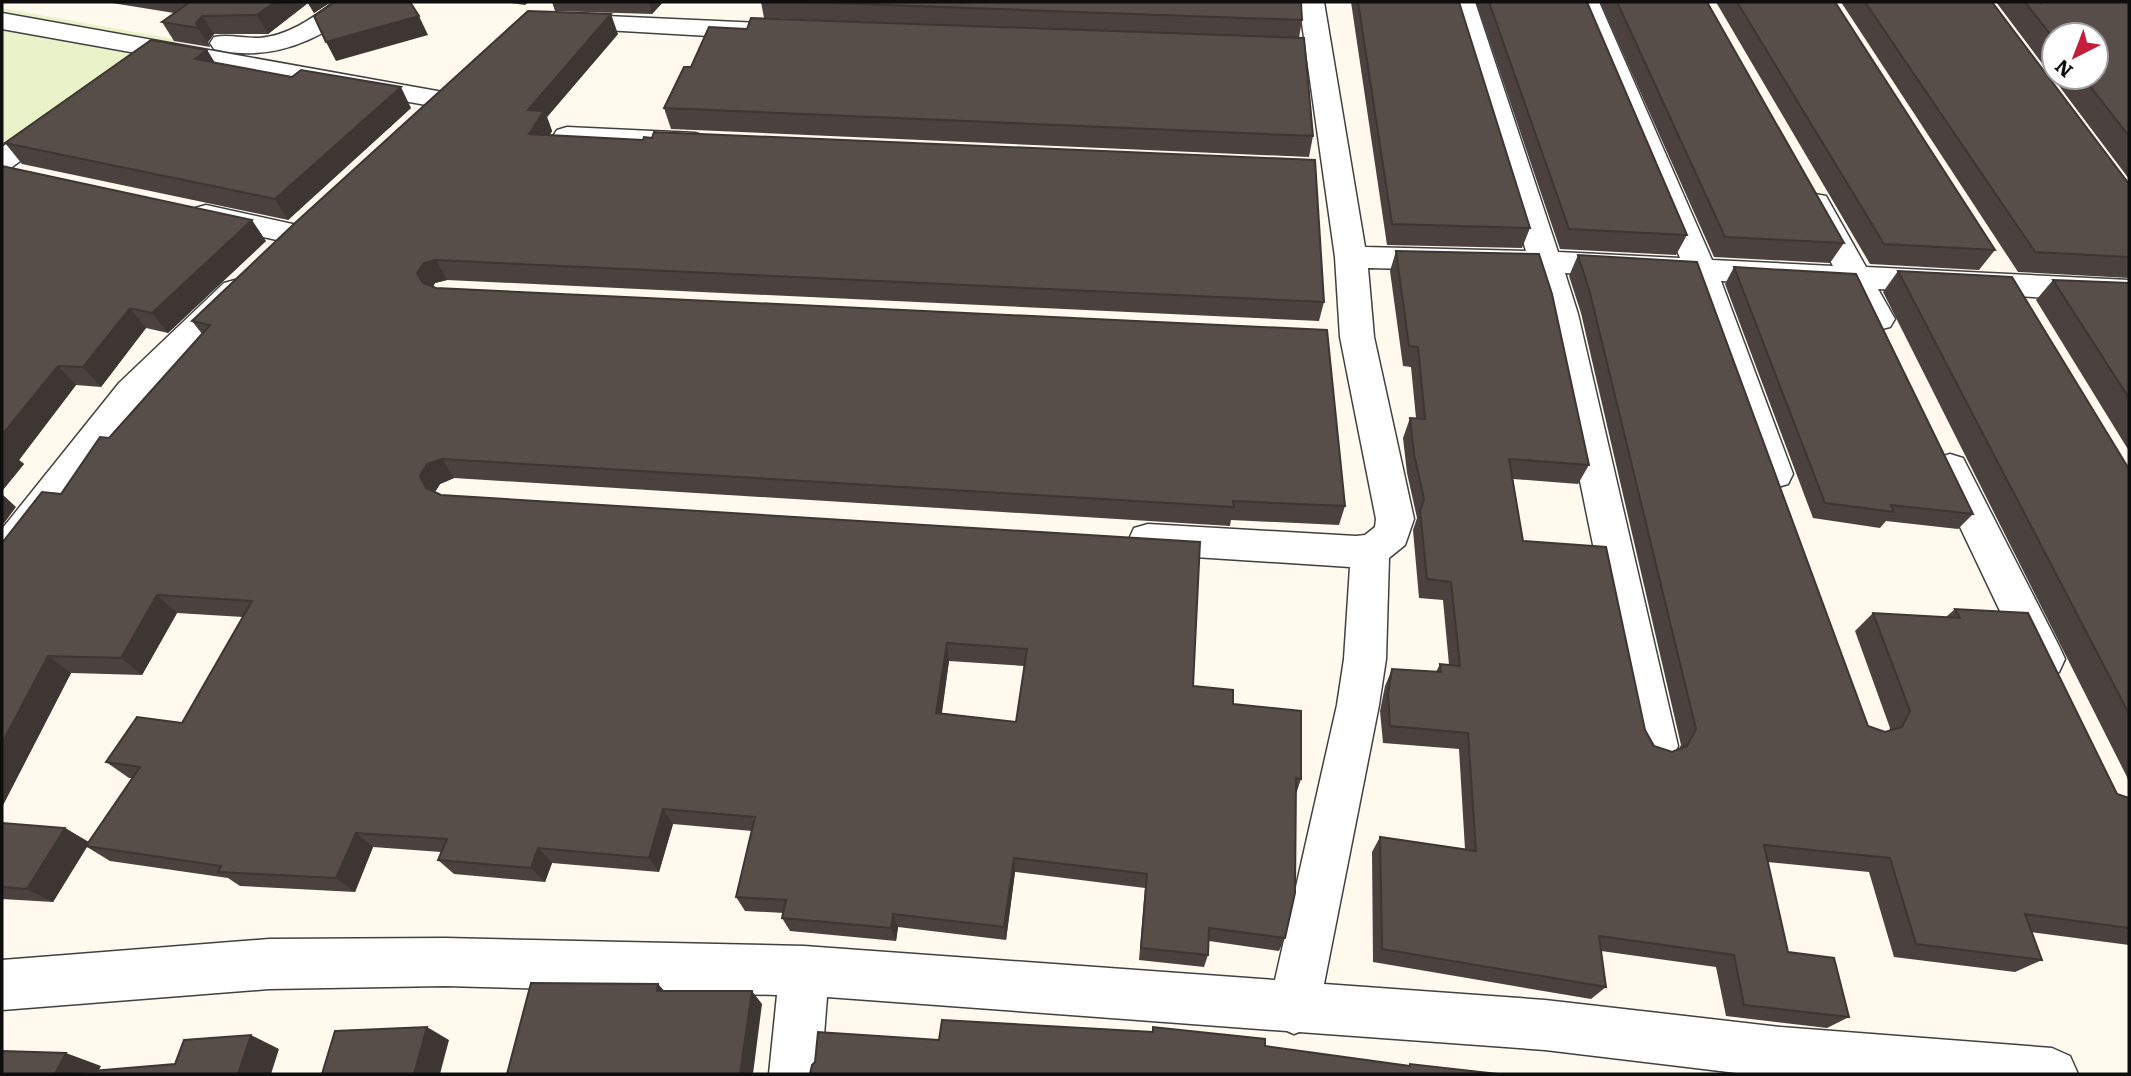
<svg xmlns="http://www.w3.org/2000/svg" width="2131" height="1076" font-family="Literata,serif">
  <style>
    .pitch { fill: #e9f2c8 }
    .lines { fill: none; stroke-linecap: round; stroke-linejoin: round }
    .minor-casing { stroke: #414141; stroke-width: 3 }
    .minor { fill: #fff; fill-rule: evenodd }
    .wall { fill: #4b423f; fill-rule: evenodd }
    .shaded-wall { fill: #3d3633 }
    .building { fill: #574d49; stroke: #3d3633; stroke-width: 2; fill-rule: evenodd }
  </style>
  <rect width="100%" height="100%" fill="#fff9ee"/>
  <path class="pitch" d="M2,8L179,40L2,165Z"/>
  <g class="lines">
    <g class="minor-casing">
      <path id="minor" d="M334,2H363C356,11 347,17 338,23C301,49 258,60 214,49L210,43L214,37C228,34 243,38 259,38C287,36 312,19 334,2Z
        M1299,2H1324L1365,247L1526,251L1450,2H1475L1558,252L1680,258L1574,2H1599L1712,260L1833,266L1800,203L1804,196L1815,194L1826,196L1866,267L2129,280V302L1878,289L1895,319L1890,327L1878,330L1866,327L1845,288L1721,281L1793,474L1788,484L1775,488L1762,484L1757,474L1688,280L1565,273L1578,314L1678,746L1671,760L1656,766L1641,760L1634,746L1546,314L1533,272L1368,268L1374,337L1414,519L1405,545L1389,558L1386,659L1379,705L1324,984L1545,1000L1781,1027L2052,1048L2070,1056L2078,1074H1745L1545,1050L1299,1032L1294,1034L1287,1031L827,997L821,1074H769L777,995L445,986L269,989L2,1010V960L269,939L445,938L804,946L1275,980L1337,705L1344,659L1350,567L1148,554L1134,550L1129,539L1134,528L1148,524L1356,536L1365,535L1375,527L1376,519L1340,337L1335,257Z
        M2,13L443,92L453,94L457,100L453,106L443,108L2,29Z
        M562,14L761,23L770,25L774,31L770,37L761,39L553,27L549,22L553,17Z
        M54,115L64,117L68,123L64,129L12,167L2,170V147L44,117Z
        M567,127L695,133L705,136L709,142L705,148L695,151L557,142L553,136L557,130Z
        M206,205L306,227L310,234L306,241L295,244L195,222L191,215L195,208Z
        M235,280L246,283L251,291L246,299L143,401L16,568L2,573V529L119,383L224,283Z
        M1950,454L1963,458L2059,646L2065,659L2059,672L2044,677L2029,672L1932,468L1937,458Z"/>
    </g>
    <use href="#minor" class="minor"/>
  </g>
  <path class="wall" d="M106,2H331L314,13L308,3L268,34H214L208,42L210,47L174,41L162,22L174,13Z
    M505,2H529L525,5Z
    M552,2H663L652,14L555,11Z
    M761,2H1301L1302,20L1299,38L1313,136L1309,157L671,129L664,108L691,67L747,29L1157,33L764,18Z
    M1351,2H1459L1530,228L1522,248L1387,245Z
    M1476,2H1587L1687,235L1676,255L1560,249Z
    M1600,2H1707L1844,243L1830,263L1714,257Z
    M1716,2H1835L1995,250L1979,270L1870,264Z
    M1841,2H1992L2129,184V278L2018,272Z
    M1996,2H2040L2041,3L2129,2V179ZM2054,35L2096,77H2054Z
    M618,34L547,117L552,131L550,135L1324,302L1319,321L447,280L435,283L433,287L1345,506L1339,525L1231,520L1230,526L454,478L440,484L435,492L441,495L1193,686L1233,704L1301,779L1296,794L1285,938L1279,951L1209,941L1208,955L1204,967L1139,960L1145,888L1015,872L1006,940L898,927L896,941L790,931L782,918L784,913L745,911L736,897L752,831L673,824L659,872L552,863L545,882L454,874L438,860L441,852L373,847L355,892L240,886L228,878L110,861L87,847L53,902L2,899V823L65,828L89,842L132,778H129L106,762L182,723L243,617L177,613L142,675L71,673L2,807V543L61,494L202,334L192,321ZM949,661L1024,666L1016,722L942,713Z
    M207,50L215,63L411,108L288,220L22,164L5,143Z
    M2,166L266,241L168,333L146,328L101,387L76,385L19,460L24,464L2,491Z
    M1396,251L1589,465L1578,484L1513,479L1523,541L1645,730L1654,746L1672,752L1678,750L1681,745L1581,313L1569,276L1578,255L1868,726L1885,732L1889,731L1890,728L1855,631L1873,613L1946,617L1955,609L2117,794L2129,798V945L2031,932L2042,960L2015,972L1894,957L1869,872L1767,862L1788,952L1849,1017L1827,1028L1726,1016L1716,967L1601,951L1606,987L1591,999L1373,962L1372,852L1380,837L1465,849L1459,749L1383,743L1380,711L1385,686L1392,669L1436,672L1440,664L1449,665L1443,600L1419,598L1413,530L1417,518L1407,473L1403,438L1410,418H1416L1411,367L1403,366L1390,271Z
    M1734,267L1973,514L1958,529L1886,521L1880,528L1813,518L1725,284Z
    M1898,271L2129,469V784L2127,777L1883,292Z
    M2053,280L2129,283V451L2036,300Z"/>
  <path class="shaded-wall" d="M275,2H331L314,13L308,3L268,34L257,15Z
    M649,2H663L652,14Z
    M611,14L618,34L547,117L552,131L537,154L529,134L528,110Z
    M202,16L214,34L208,42L210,47L198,28L196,23Z
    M419,16L428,35L336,61L326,42Z
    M207,50L220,71L195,59Z
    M401,87L411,108L288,220L275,199Z
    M252,220L266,241L168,333L152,313Z
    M436,260L447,280L435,283L429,293L417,273L424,263Z
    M130,308L146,328L101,387L83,367Z
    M58,366L76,385L19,460L24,464L2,491V435Z
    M442,459L454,478L440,484L433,495L426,488L420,476L427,464Z
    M2,494L16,507L2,526Z
    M157,595L177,613L142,675L121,658Z
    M947,643L949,661L939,729L936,713Z
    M48,656L71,673L2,807V743Z
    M663,809L673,824L659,872L649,858Z
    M65,828L89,843L53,902L27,889Z
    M356,833L373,847L355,892L336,878Z
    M538,848L552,863L545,882L531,868Z
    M1014,858L1015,872L1006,940L1004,927Z
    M893,914L898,927L896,941L891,928Z
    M658,984L671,998L657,991Z
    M752,991L762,1004L753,1074H740Z
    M427,1027L449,1040L440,1074H414Z
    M251,1035L279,1049L271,1074H238Z
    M66,1053L101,1066L97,1074H55Z"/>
  <path class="building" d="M190,2H275L257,15L202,16L196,23L198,28L162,22Z
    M335,2H410L419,16L326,42L314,16Z
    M805,2H1301L1302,20Z
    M1358,2H1459L1530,228L1392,224Z
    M1489,2H1587L1687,235L1569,229Z
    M1617,2H1707L1844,243L1725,237Z
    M1737,2H1835L1995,250L1884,244Z
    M1865,2H1992L2129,184V257L2035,252Z
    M2025,2H2040L2041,3L2043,2H2129V136L2083,77H2096V35H2054V39Z
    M528,11L611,14L528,110L544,111L529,134L643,140L644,137L652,138L654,132L1315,160L1324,302L436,260L424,263L417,273L423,283L436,288L1327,330L1345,506L1233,501L1234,507L442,459L427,464L420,476L426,488L441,495L1200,542L1193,686L1233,690V704L1301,711V779L1296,778L1295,893L1285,938L1209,928L1208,955L1141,948L1147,874L1014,858L1004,927L893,914L891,928L782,918L786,900L736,897L755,817L663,809L649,858L538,848L531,868L438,860L447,839L356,833L336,878L218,872L221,866L86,846L140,767L106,762L137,717L182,723L252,601L157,595L121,658L48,656L2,743V543L42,492L61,494L100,437L109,438L210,325L192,321L295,223ZM947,643L1027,649L1016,722L936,713Z
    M751,18L1304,38L1313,136L664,108L684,67H691L709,27L747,29Z
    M151,40L207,50L195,59L292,77L301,70L401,87L275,199L5,143Z
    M2,166L252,220L152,313L130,308L83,367L58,366L2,435Z
    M1396,251L1539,254L1552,294L1589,465L1509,459L1523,541L1606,547L1645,730L1654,746L1672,752L1687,746L1696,729L1590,293L1578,255L1697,262L1868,726L1885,732L1902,727L1910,711L1873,613L1960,618L1955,609L2028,613L2117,794L2129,798V928L2025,914L2042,960L1916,944L1890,858L1764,845L1788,952L1834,958L1849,1017L1744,1005L1734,955L1599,936L1606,987L1382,949L1380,837L1476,851L1468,733L1390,726L1388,694L1392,669L1441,672L1440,664L1460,666L1451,582L1427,579L1420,511L1424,499L1414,454L1410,418L1425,419L1418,347L1409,346Z
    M1734,267L1856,274L1973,514L1891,505L1894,512L1825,503Z
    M1898,271L2012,277L2129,469V714Z
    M2053,280L2129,283V398Z
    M2,823L65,828L27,889L2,887Z
    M531,983L658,984L657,991H752L740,1074H507Z
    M942,1020L1153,1032V1027L1265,1039V1046L1410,1066V1064L1498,1074H810L812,1065L815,1062L818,1032L939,1040Z
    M427,1027L414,1074H322L335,1031Z
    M251,1035L238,1074H56L175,1064L184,1040Z
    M2,1051L66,1053L55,1074H2Z"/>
  <rect width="2131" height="1076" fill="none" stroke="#0e0e0e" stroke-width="7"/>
  <g transform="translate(2075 56) rotate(222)"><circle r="33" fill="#ffffff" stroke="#9f9f9f" stroke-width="2"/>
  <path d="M0-5L12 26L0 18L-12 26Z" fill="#c51e3d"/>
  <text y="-10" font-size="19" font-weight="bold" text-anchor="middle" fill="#0e0e0e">N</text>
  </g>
</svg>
